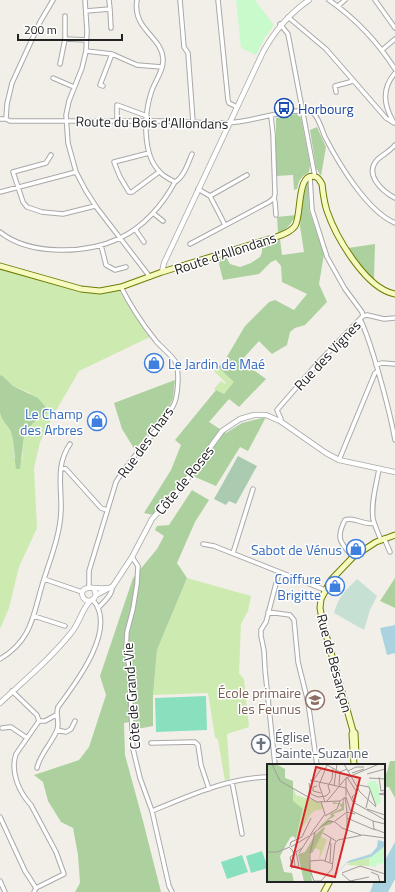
<svg xmlns="http://www.w3.org/2000/svg" width="395" height="892" font-family="'Titillium Web',sans-serif">
  <style>
    .grass { fill: #cdebb0 }
    .forest { fill: #add19e }
    .wetland { fill: #c6e0d4 }
    .cemetery { fill: #aacbaf }
    .park { fill: #c8facc }
    .pitch { fill: #88e0be }
    .water { fill: #aad3df }
    .lines { fill: none; stroke-linecap: round; stroke-linejoin: round }
    .minor-casing { stroke: #a9a9a9; stroke-width: 5.5 }
    .tertiary-casing { stroke: #a9a9a9; stroke-width: 6 }
    .secondary-casing { stroke: #707d05; stroke-width: 7 }
    .minor { stroke: #fff; stroke-width: 3.5 }
    .tertiary { stroke: #fff; stroke-width: 4.5 }
    .secondary { stroke: #f7fabf; stroke-width: 5 }
    .labels { text-anchor: middle; dominant-baseline: central; stroke-width: 3; stroke-linejoin: round; paint-order: stroke }
    .transit-label { font-size: 14px; fill: #164399; stroke: #fff; text-anchor: start }
    .street-label { font-size: 14px; fill: #222; stroke: #fff }
    .shop-label { font-size: 14px; fill: #366cbe; stroke: #fff; text-anchor: end }
    .education-label { font-size: 14px; fill: #785e54; stroke: #fff; text-anchor: end }
    .worship-label { font-size: 14px; fill: #5b616d; stroke: #fff; text-anchor: start }
    .inset-road { fill: none; stroke: #9f9d99; stroke-width: 1 }
    .view { fill: #d62828; fill-opacity: 0.15; stroke: #d62828; stroke-width: 2 }
    .inset-edge { fill: none; stroke: #222; stroke-width: 2 }
  </style>
  <rect width="100%" height="100%" fill="#f2efe9"/>
  <path class="grass" d="M0,269L83,292L96,293L119,290L150,337L79,371L54,414L40,442L34,468L37,528L19,567L9,608L0,629V413C2,422 6,423 10,430C15,438 14,449 14,458L22,460L24,437L33,423L30,393L13,386L3,376L0,375Z
    M218,367L235,382L224,394L214,389L221,381L225,384L226,383L214,371Z
    M187,578L251,596L248,611L241,624L239,673L244,679L249,727L227,734L230,779L225,781L218,740L215,737L208,693L153,695L157,650Z"/>
  <path class="forest" d="M297,114L301,118L310,165L309,172L303,176L299,181L297,189L294,190L293,175L276,176V118Z
    M317,127L326,147L321,176L316,168L310,130Z
    M308,180L309,210L324,254L319,284L327,302L305,325L295,328L290,332L287,345L272,354L259,341L241,361L266,379L239,407L229,399L209,422L226,433L242,423L266,417L248,451L240,447L216,486L188,474L153,515L144,513L171,470L181,445L175,440L216,390L224,394L234,382L218,367L225,360L245,326L269,302L275,300L294,310L307,294L282,282L281,266L276,260L271,262L259,274L223,280L218,260L226,257L230,264L240,267L251,263L260,257L262,252V245L280,239L282,255L304,252L300,226L304,186Z
    M296,215C291,224 287,229 278,234L277,217Z
    M375,244L374,280L362,267L348,248Z
    M0,375L3,376L13,386L38,398L49,411L33,423L24,437L20,469H16C14,457 15,444 11,432C8,425 2,422 0,413Z
    M175,380L173,398L169,407L135,450L122,429L114,403Z
    M192,490L209,500L195,522L177,563L187,578L157,650L153,695V726L137,729L135,721L124,723L125,755L143,821L161,892H75L80,883L78,855L73,828L61,822L48,801L43,782L34,775L79,760L89,747L106,695L100,676L133,578L157,549L164,536L155,530L157,526L169,525Z
    M395,578V608L380,601Z
    M390,761H395V798L389,787H384V775L387,772Z"/>
  <path class="wetland" d="M357,579L377,596L370,610L364,630L334,613C338,597 346,590 357,579Z"/>
  <path class="cemetery" d="M238,456L257,466L236,504L229,501L226,505L214,499Z"/>
  <path class="park" d="M236,0H255L274,25L264,39L256,55L241,48Z"/>
  <path class="pitch" d="M206,696L207,730L156,732L155,698Z
    M262,851L268,868L251,873L246,856Z
    M242,855L248,872L227,879L221,862Z"/>
  <path class="water" d="M395,625V653L387,655L380,628Z
    M395,842V879L388,892H370L374,881H384V862Z"/>
  <g class="lines">
    <g class="minor-casing">
      <path id="minor" d="M85,0L87,31L86,51L82,68L69,101L66,115L68,143L76,172L86,191L97,208L150,277
        M180,0L184,47L188,53L193,122
        M218,0L228,100L229,103L237,107
        M329,0C356,19 377,41 395,69
        M375,0L395,28
        M338,6L345,0
        M110,9L111,28
        M86,11L110,9L109,0
        M65,16V39L87,40
        M288,17L326,49L386,118L394,123
        M280,24L288,34L315,177
        M382,50L395,39
        M86,51L112,54L137,65L162,67
        M60,64L65,39
        M53,78L74,87
        M103,86L100,85L112,54
        M336,92L335,86L350,82L352,80
        M271,116L273,134L275,194L274,198L275,202L276,215
        M0,119H6L10,121C62,121 114,121 167,121C190,121 214,125 236,122C252,121 303,105 313,113C319,118 322,130 325,137C339,164 367,211 395,223
        M6,119L7,104L12,83L40,22L53,0
        M117,121V105L147,116
        M393,121C383,104 382,88 395,73
        M395,145C390,151 384,154 378,159C363,174 382,191 395,198
        M149,153L114,162L120,177L129,192H132L159,172
        M51,155L46,163L13,172L23,202L27,207L42,212L63,214L95,206
        M310,177L312,210L327,257L345,289L362,312L363,316
        M175,182C184,177 188,163 192,154
        M198,189L210,196L225,225
        M0,192L76,172
        M210,196L247,175
        M153,213L163,221
        M135,229L144,242
        M0,232C30,256 87,254 120,238C144,227 163,204 175,182C170,179 164,177 160,172C142,155 144,115 151,93C154,82 164,71 163,59C162,36 132,30 137,0
        M190,244L269,202L274,198
        M101,245L106,265L115,270L126,267
        M360,319C366,331 370,344 374,357C382,384 390,412 395,440
        M376,365L382,363L395,364
        M280,421L281,419L277,410L316,365L363,316L367,315L384,319L395,318
        M339,460L375,373L378,371
        M61,468L66,469L101,508L107,510
        M379,469C376,486 371,502 373,519C375,526 378,533 381,540
        M384,538L390,552
        M203,544L214,546L325,590
        M233,553L253,489
        M132,557L138,566L137,584L133,609L127,632L126,649L129,667L133,749L140,778L152,811L169,886L172,892
        M353,557C341,543 335,539 345,520C354,516 364,526 374,523
        M44,579L82,592
        M89,587V571L116,482C132,455 157,433 173,406C178,398 180,370 175,361C170,354 162,348 156,341C144,326 130,305 121,287
        M98,608C104,602 112,595 112,588
        M268,612L290,615L294,620L298,662L308,702L317,765
        M34,616L65,626
        M0,659C34,639 33,612 44,579C51,557 60,535 61,511C62,487 55,466 70,444
        M12,691L37,715L39,721
        M2,728L11,727L27,738
        M57,730L66,732L71,729L75,721
        M151,743L195,742L198,745L201,765L209,789
        M275,765L265,670L264,651L261,636V630L266,622L279,572
        M37,768C40,754 52,743 57,730C60,722 55,715 58,707C75,684 118,629 93,600
        M232,782L242,834
        M152,811C189,796 227,778 268,777
        M0,817L25,871L36,888
        M0,881L5,892
        M34,892L36,888L64,874L56,852L31,805C19,792 10,772 16,754L39,721H45L56,715"/>
    </g>
    <g class="tertiary-casing">
      <path id="tertiary" d="M162,272L164,263L263,52C275,30 289,14 309,0
        M94,589L96,595C92,604 82,602 82,592C86,584 97,590 107,588
        M96,595L113,586L132,557L152,519L182,486L222,431L240,419L254,415H266L280,421L326,453L339,460L395,472
        M0,703C24,681 50,659 71,633C79,624 81,611 90,601"/>
    </g>
    <g class="secondary-casing">
      <path id="secondary" d="M0,266L81,289L100,291L121,287L162,272L276,237C282,235 291,232 295,226C302,216 296,170 316,177C319,178 320,181 322,184C323,193 324,202 327,211C336,237 366,289 395,294
        M353,731L352,734L354,765
        M354,756L356,754L355,733L353,731L323,624L320,608L321,599L331,580L353,557L376,542L395,535
        M324,892L330,881"/>
    </g>
    <use href="#minor" class="minor"/>
    <use href="#tertiary" class="tertiary"/>
    <use href="#secondary" class="secondary"/>
  </g>
  <defs>
    <g id="bus-ring" transform="scale(1)"><circle r="9.5" fill="#fff" stroke="#1a4fb4" stroke-width="1.5"/><path d="M-5-6H5V4H4V6H2V4H-2V6H-4V4H-5ZM-3.5-4V0h7V-4ZM-3.5 1.2v1.5H-2V1.2ZM2 1.2v1.5H3.5V1.2Z" fill="#1a4fb4"/></g>
    <g id="shop-ring" transform="scale(1)"><circle r="9.5" fill="#fff" stroke="#3f7fe0" stroke-width="1.5"/><path d="M-5-2.5h2.3a2.7 3.5 0 0 1 5.4 0H5L5.5 6h-11ZM-1.5-2.5h3a1.5 2.3 0 0 0-3 0Z" fill="#3f7fe0"/></g>
    <g id="school-ring" transform="scale(1)"><circle r="9.5" fill="#fff" stroke="#8d6e63" stroke-width="1.5"/><path d="M0-5L7-2L0 1L-7-2ZM-4 1L0 2.5L4 1V4Q0 6-4 4Z" fill="#8d6e63"/></g>
    <g id="church-ring" transform="scale(1)"><circle r="9.5" fill="#fff" stroke="#6b7280" stroke-width="1.5"/><path d="M-1.2-6h2.4v3.5h3.3v2.4h-3.3V6h-2.4V-.1h-3.3v-2.4h3.3Z" fill="#6b7280"/></g>
  </defs>
  <g fill-rule="evenodd">
    <use href="#bus-ring" x="284" y="108"/>
    <use href="#shop-ring" x="154" y="363"/>
    <use href="#shop-ring" x="97" y="421"/>
    <use href="#shop-ring" x="356" y="549"/>
    <use href="#shop-ring" x="335" y="586"/>
    <use href="#school-ring" x="315" y="700"/>
    <use href="#church-ring" x="261" y="744"/>
  </g>
  <g class="labels">
    <g class="transit-label">
      <text x="298" y="108">Horbourg</text>
    </g>
    <g class="street-label">
      <text transform="translate(152 122) rotate(1)">Route du Bois d'Allondans</text>
      <text transform="translate(225 253) rotate(-18)">Route d'Allondans</text>
      <text transform="translate(327 355) rotate(-47)">Rue des Vignes</text>
      <text transform="translate(145 442) rotate(-54)">Rue des Chars</text>
      <text transform="translate(184 480) rotate(-51)">Côte de Roses</text>
      <text transform="translate(335 663) rotate(75)">Rue de Besançon</text>
      <text transform="translate(131 696) rotate(-94)">Côte de Grand-Vie</text>
    </g>
    <g class="shop-label">
      <text x="168" y="363" text-anchor="start">Le Jardin de Maé</text>
      <text x="83" y="413">Le Champ<tspan x="83" dy="16">des Arbres</tspan></text>
      <text x="342" y="549">Sabot de Vénus</text>
      <text x="321" y="578">Coiffure<tspan x="321" dy="16">Brigitte</tspan></text>
    </g>
    <g class="education-label">
      <text x="301" y="692">École primaire<tspan x="301" dy="16">les Feunus</tspan></text>
    </g>
    <g class="worship-label">
      <text x="275" y="736">Église<tspan x="275" dy="16">Sainte-Suzanne</tspan></text>
    </g>
  </g>
  <g transform="translate(267 764)">
    <rect width="118" height="118" fill="#f2efe9"/>
    <path d="M26,24L29,31L54,39L56,45L47,47L43,51L29,75L36,46L26,38ZM54,72L60,76L52,96L53,86L47,84ZM102,94V102L80,101L86,96Z" fill="#cdebb0"/>
    <path d="M0,0H9L18,5V14L26,17V37L36,45L29,75L26,72L23,74L13,92L17,108L25,109L27,118H0ZM77,32V46L66,50L68,52L61,56L67,57L64,60L51,64L64,52L63,50L75,44L72,40H66V38L75,40ZM57,63L58,64L46,88L42,90L45,118H37L31,90L38,88L48,71Z" fill="#add19e"/>
    <path d="M103,17H111L108,19L111,20L114,39L109,41L100,20ZM118,82L116,100L110,99L109,103L102,102V94Z" fill="#c8facc"/>
    <path d="M111,76L118,78V82L104,93L80,99L62,118L81,97L104,90L110,83Z" fill="#aad3df"/>
    <path class="inset-road" d="M5,0L13,17L50,38L73,37L79,33M77,0L93,28L109,43M81,7L89,3H97M85,9L97,5M100,10L118,5M80,13L89,27M112,13L114,27L118,26M102,14L118,15M43,16L79,24M46,17L54,5L59,4M42,19L44,30L51,33L59,32L63,28L61,22L65,15L66,4M72,21L73,8L80,5M92,21L102,23L109,42M50,22L46,23V27L54,29M67,22L70,0M79,24L86,38L118,56M118,29L112,30L118,31M79,32V14M78,33L80,48M79,33L83,46L106,57L107,65L118,69M60,37L79,14L112,0M58,38L52,21L60,1L75,9M89,38L85,33L90,29M99,44L103,27M100,45L118,51M58,52L70,45L73,37M80,54L108,66M68,57L80,48L88,50M106,57L118,60M68,58L75,64L94,71M80,67V48M48,68L43,90V106L47,117H54M56,69L69,77M43,71L58,50L54,38M43,72L62,57L68,58M62,78L64,80L63,98M23,82L24,78L35,73L44,54M24,83L42,72M23,84L26,87L28,102M0,88H10L23,83M32,89L43,72M43,97L55,96L66,100M58,97L64,74M25,103L23,93L26,91M24,104L32,102L29,88L35,84M104,108L111,111L113,118M75,109L93,102L118,110M75,110L83,117L102,113M53,118L65,105L68,79L71,76L96,71L118,74"/>
    <path class="view" d="M49,3L93,14L68,113L24,102Z"/>
    <rect width="118" height="118" class="inset-edge"/>
  </g>
  <path d="M18 34v6h104v-6" fill="none" stroke="#222222" stroke-width="2"/>
  <text x="24" y="34" font-size="12" fill="#222222" stroke="#ffffff" stroke-width="3" paint-order="stroke">200 m</text>
</svg>
